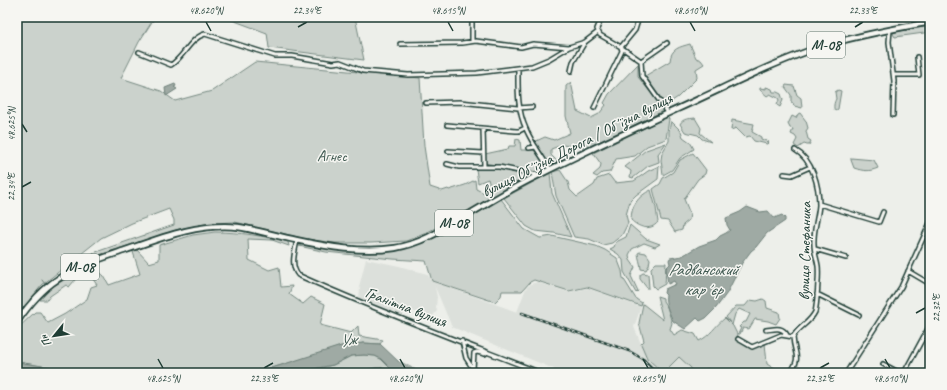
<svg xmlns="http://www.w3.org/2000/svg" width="947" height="390" font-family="Caveat,sans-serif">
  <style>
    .built { fill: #dce0db }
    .green { fill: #cbd2cc; stroke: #758880 }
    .water { fill: #9faaa4; stroke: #6c7e77 }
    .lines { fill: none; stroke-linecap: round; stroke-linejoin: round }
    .stream { stroke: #6c7e77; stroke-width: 1 }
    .river { stroke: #9faaa4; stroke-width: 4.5 }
    .minor-casing { stroke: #1f3d34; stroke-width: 6 }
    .highway-casing { stroke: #1f3d34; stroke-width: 8 }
    .minor { stroke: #f6f6f2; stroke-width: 3 }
    .highway { stroke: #f6f6f2; stroke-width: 4.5 }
    .rail-casing { stroke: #1f3d34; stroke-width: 2.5 }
    .rail { stroke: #f6f6f2; stroke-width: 1; stroke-dasharray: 3; stroke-linecap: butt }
    .ticks { fill: none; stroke: #1f3d34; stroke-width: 1.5 }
    .labels { text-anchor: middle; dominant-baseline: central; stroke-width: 3; stroke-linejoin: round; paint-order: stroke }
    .shield { fill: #f6f6f2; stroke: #60746d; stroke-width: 1 }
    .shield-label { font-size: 15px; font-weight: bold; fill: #1f3d34 }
    .street-label { font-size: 16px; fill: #1f3d34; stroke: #f6f6f2 }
    .park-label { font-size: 16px; fill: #415b52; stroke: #f6f6f2 }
    .water-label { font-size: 17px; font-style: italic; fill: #3f5850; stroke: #f6f6f2 }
    .neatline { fill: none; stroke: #1f3d34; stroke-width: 1.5 }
    .ticks-label { font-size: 10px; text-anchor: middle; fill: #1f3d34 }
  </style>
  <rect width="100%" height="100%" fill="#edefea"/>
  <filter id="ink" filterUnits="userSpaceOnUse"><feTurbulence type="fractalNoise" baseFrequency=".025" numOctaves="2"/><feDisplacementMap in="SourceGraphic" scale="8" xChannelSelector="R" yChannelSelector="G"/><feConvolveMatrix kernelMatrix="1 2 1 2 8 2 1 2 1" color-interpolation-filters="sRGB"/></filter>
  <g filter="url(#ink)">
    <path class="built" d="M366,259L399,266L427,274L432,281L517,312L526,288L531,284L537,282L569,292L587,288L641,307L634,327L647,358L679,356L691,368L692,373H555L553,372L554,369L452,327L435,287L437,297L436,307L437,311L431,318L405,308L402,317L394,311H389L359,298L360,289L359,287Z"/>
    <path class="green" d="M17,17H155L139,42L121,78L161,91L175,101L212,91L255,62L420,78L424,146L430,187L442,191L448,189L449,190L465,185L475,180L476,189L484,193L490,186L488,179L478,183L476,169C495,167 512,171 530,175L477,206L424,234L406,241L371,243H335L306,239L235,222L210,223L179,229L87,259L86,258L96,252L174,225V220L169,209L132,223L101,238L42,285L17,316Z
      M224,17H355L364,60L269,48L267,33Z
      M930,26V31L924,33L895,37L893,34L894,32Z
      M690,44L696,58L701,60L704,64L696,69L697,78L678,97L666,105L645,76L670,61C671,48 680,47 690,44Z
      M638,64V77L660,104L662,108L661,112L588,148L562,145L551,149V155L559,163L550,166L549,165L534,142L545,137L554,140L570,133L566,116V86L571,82L577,111L591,118L599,114L606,105L604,103L609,94Z
      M786,85L794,86L797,95L801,98L802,108L794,106L793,103L791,102V95L785,87Z
      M766,87L772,89L773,92H777L781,94L783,100L780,107L777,105L779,100L778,98L770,94L767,96L760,90V88L766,89Z
      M838,90L841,91L838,109L835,111C833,108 834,102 836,99L835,92Z
      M800,113L806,121L808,128L806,131L808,139L811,141L809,145H807L804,144L798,148L794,145L797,139L795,136L791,134L793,129L790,128L788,124L792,116L796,118L798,114Z
      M667,117L669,119L666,139L647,146L635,156L616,159L610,172L602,173L597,177L593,175L600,169L601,164L593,153Z
      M695,118L701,128L700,133L711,142L702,139L698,135L685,132L680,124C683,118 689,119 695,118Z
      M732,120L754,124L752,132L761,137V139L769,142L767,144L754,141L750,136L745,137L736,128L731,130Z
      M671,121L681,131L683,137L690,142L694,149L680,158L672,170L663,175L661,160L662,153L669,141V131Z
      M516,139L520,140L521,150H534L547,168L534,173L485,163V154L508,149L509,146H515Z
      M666,143L658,154L659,162L648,166L633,178L630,177L631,171L625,167L646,150Z
      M693,153L706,170L705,174L698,179L684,199L690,214L689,220L683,225L682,230L675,232L668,221L661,220L653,189L660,184L663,178L673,172L680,160Z
      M851,158L874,160L878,168C869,172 863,171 854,168L851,160Z
      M659,166L658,179L636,195L630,201L626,215L628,223L622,235L612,243L603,245L589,239L574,237L556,196L552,172L560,170L568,182L570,190L577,197L594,185L597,179L609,175L615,183L634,181L648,171Z
      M550,173L552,193L571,237L554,233L535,231L526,226L504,198Z
      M651,190L656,208L658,222C650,232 638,227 631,220C631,206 638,196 651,190Z
      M501,199L524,229L540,238L552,236L596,246L605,250L617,258L622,271L623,278L636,299L642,303L641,306L587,287L569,291L534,280L530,282L522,291H502L501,296L495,302L432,281L426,261L393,259L326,252L299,246L303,244L347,251L398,250C435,243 469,218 501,199Z
      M630,225L646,239L660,244L655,247L644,243L632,249L629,255L630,260L635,267L631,276L638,291L636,293L624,272L623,260L618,254L610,249L614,247L616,242L626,237Z
      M215,232C239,232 264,236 288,242L289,246L272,240L248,239L249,260L269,270L279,267L281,287L292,286L289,294L303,304L311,297L325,304L320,325L351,333L358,326L359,336L383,340L380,344L363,343L275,367L244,373H83L17,362V329L35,312H40L48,323L65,314L87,299L91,287L97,285L86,269L93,266L104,276L109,285L140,274L133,252L137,250L149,263L159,260V245L193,235Z
      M640,252L646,253L650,259L649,265L646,270L641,269C641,264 638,257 638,253Z
      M656,263H666C665,270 666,277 665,284L656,289L653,286L651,268Z
      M643,273L648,274L649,288H647L640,279V275Z
      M74,274L75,280L69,287L66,285L50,296L47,300H40L52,287Z
      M657,296L663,298V301L667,307L672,323L670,329L674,335L682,330L695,334L699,341C710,336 715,326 725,318L733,326L738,336L737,339L753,348L765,343L767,364L776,370L777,373H711L707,368L704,373H692L691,368L679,357L663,373L647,358L641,344L644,341L639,323L643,304L663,320Z
      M763,299L766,301L767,308L779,312L780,318L776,324L768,321L755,319L749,329L743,328L740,334H738L741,328L739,327L744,322H746L750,314L739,309L735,314L732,325L726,317L736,306H745L750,300L757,301Z
      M364,355L375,356L381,359L393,371V373L382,368L347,373H297L333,365L351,356Z"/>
    <path class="water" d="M175,84L176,86L174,87L177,89L166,96L165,88Z
      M747,207L760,212L768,211L774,218L782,215L785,218V221L767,233L756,247L751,251L742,263L727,293L716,308L706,318L700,321L697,318L685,329L673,321C670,314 664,303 666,295L664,293L665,289L676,284L674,281L668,284L666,268L670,264L669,260L670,258L682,256L699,246L716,240L720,236L726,233L730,230L727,225L726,218L740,212Z
      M363,343L380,344L400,363L412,371L423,373H393V371L381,359L375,356L364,355L351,356L333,365L318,368L301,373H244L275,367L341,346Z
      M17,362L24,363L83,373H17Z
      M376,368H382L391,373H347Z"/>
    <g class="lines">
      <path class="stream" d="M42,280L45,284
        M44,285L49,281
        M41,288L42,287"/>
      <path class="river" d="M401,364L418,373"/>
      <g class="minor-casing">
        <path id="minor" d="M602,17L597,29L600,35L621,47
          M472,22V41
          M890,30L889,42L894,81L893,115
          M400,44L462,43L476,41L521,47L533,44L569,47
          M622,48L641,61L642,76L668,113
          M139,52L171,65C184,57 190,38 205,34L275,56H292L333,63L340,62L363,71L408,75L477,73L532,66L549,59L569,47L585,42L598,32
          M641,61L667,43
          M518,68C518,88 517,110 526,129C532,143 542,157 550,169
          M571,71L573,62L585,42
          M894,75H919L917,57
          M426,103L460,102L518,108L532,107
          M594,108L622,51L621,47L635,30L639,17
          M447,125L516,131H519L525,128
          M483,129L484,166
          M529,148L536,147
          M448,151L483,153
          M447,164L459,167H499L538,175
          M784,174L792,175L810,167
          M819,204L879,222L883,212
          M297,240C295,252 290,265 298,275C377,311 459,341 541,373
          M815,249L846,258
          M908,271L930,284
          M817,294L859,315
          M766,330C775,329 782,326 787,335
          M738,339L752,347L781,335L793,337
          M462,341L466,358L473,369
          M883,364L900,373
          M474,373L473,369L474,353L477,352L485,354L487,352
          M790,373C802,356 794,355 793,337C798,327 810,323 815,312C817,305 819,273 818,266C817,259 814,252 814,244C813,231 818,218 819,205C819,186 813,160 795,150
          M846,373L901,287L930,223
          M904,373L930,325"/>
      </g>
      <g class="highway-casing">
        <path id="highway" d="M17,322C28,306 41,290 58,279C78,265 103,258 126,250C163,237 199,223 238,227C257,230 277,236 296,240C328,247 363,253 395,248C419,244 439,232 459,220C485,205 510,189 537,176C590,149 645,124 699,99C740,80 780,60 823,46C858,35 894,29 930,22"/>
      </g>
      <use href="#minor" class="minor"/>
      <use href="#highway" class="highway"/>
      <g class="rail-casing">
        <path id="rail" d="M522,313L629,351L643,359L657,373"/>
      </g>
      <use href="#rail" class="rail"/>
    </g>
  </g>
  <path class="ticks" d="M206,22L211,31M448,22L453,31M690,22L695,31M298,27L307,22M855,27L863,22M22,124L27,132M22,187L31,182M916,313L925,308M158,359L163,368M400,359L405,368M643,359L648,368M885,359L890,368M264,368L273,363M820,368L829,363"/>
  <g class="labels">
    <g class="shield">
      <rect x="807" y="32" width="38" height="26" rx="3"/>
      <rect x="435" y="210" width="38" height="26" rx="3"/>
      <rect x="61" y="254" width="38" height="26" rx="3"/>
    </g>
    <g class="shield-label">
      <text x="826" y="45">М-08</text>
      <text x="454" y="223">М-08</text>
      <text x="80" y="267">М-08</text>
    </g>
    <g class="street-label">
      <text transform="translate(577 145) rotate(-27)">вулиця Обʼїзна Дорога / Обʼїзна вулиця</text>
      <text transform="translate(805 251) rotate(-89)">вулиця Стефаника</text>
      <text transform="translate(406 307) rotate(21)">Гранітна вулиця</text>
    </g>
    <g class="park-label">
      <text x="332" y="156">Агнес</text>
    </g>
    <g class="water-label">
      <text x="703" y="269">Радванський<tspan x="703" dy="20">карʼєр</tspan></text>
      <text transform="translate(348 340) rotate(-10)">Уж</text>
    </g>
  </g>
  <rect width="947" height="390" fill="none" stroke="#f6f6f2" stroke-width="44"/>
  <g transform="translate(54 336) rotate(240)" stroke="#f6f6f2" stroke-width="3" paint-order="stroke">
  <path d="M0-3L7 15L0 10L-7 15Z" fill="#1f3d34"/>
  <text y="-6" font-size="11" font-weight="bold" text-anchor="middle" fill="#1f3d34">Пн</text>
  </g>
  <rect x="22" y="22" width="903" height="346" class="neatline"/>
  <g class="ticks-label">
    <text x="206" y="14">48.620°N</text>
    <text x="307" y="14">22.34°E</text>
    <text x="448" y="14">48.615°N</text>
    <text x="690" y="14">48.610°N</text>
    <text x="863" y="14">22.33°E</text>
    <text transform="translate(11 124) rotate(-90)" y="4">48.625°N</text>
    <text transform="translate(11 187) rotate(-90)" y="4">22.34°E</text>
    <text transform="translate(936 308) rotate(-90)" y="4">22.32°E</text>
    <text x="163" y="382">48.625°N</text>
    <text x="264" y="382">22.33°E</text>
    <text x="405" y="382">48.620°N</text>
    <text x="648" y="382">48.615°N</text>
    <text x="820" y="382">22.32°E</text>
    <text x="890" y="382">48.610°N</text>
  </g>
</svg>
